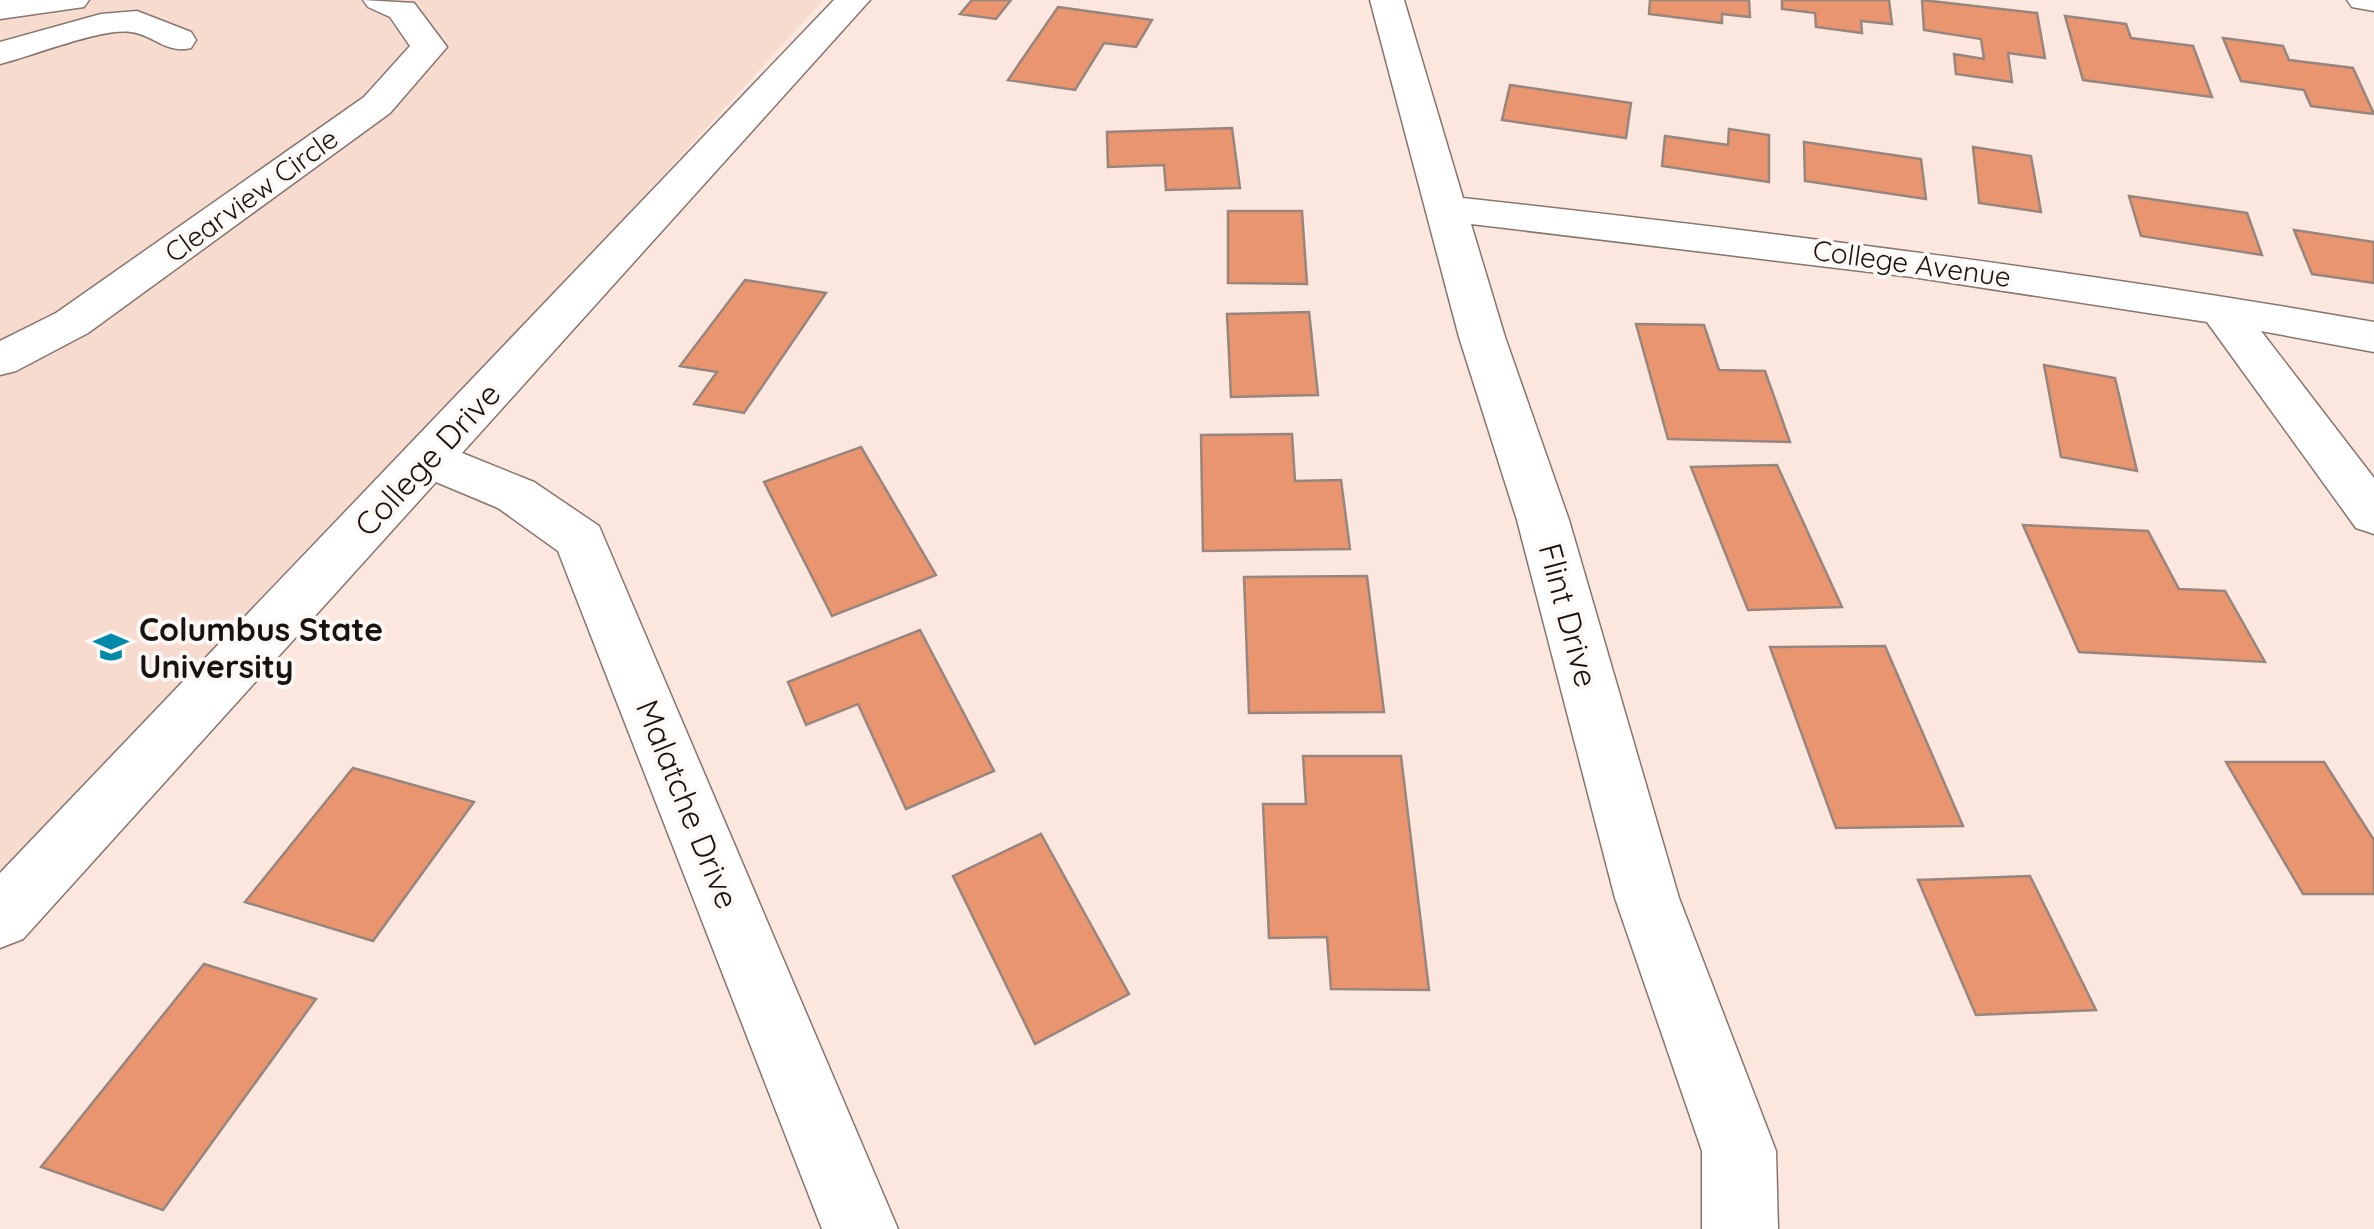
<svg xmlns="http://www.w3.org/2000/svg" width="2374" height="1229" font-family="Quicksand,sans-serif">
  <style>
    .built { fill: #f7dbcf }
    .building { fill: #e9956f; stroke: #98867e; stroke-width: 2.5 }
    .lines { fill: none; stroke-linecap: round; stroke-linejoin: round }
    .minor-casing { stroke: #87756e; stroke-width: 3 }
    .minor { fill: #fff; fill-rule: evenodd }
    .labels { text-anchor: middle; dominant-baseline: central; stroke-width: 8; stroke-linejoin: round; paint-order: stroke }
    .far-street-label { font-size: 28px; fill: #191310; stroke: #fcf8f6 }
    .street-label { font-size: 32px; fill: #191310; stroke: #fcf8f6 }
    .poi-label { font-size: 32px; font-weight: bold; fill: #191310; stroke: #fcf8f6; text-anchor: start }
  </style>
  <rect width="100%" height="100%" fill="#fbe7de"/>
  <path class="built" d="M0,0H823L443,417L0,877Z"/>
  <path class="building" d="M972,0H1011L996,19L960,14Z
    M1650,0H1749L1750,17L1722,14V23L1649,14Z
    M1782,0H1889L1892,24L1861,21L1862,33L1816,27L1815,13L1782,9Z
    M1922,0L2037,13L2045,58L2008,53L2012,82L1956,74L1954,54L1984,59L1981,39L1924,30Z
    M1058,7L1152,20L1136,47L1104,43L1075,90L1008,80Z
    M2065,16L2126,24L2131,38L2193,46L2212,97L2083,80Z
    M2223,38L2283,46L2289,60L2353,68L2374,114L2311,106L2304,90L2241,81Z
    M1510,85L1631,103L1626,138L1502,120Z
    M1232,128L1240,188L1166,190L1164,165L1108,167L1107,132Z
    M1729,129L1769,135V182L1662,166L1665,136L1728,145Z
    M1804,142L1921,159L1926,199L1805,181Z
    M1973,147L2031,156L2041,212L1979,203Z
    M2129,196L2247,213L2262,255L2141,236Z
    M1228,211H1302L1307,284L1228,283Z
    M2294,230L2374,242V283L2312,274Z
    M745,280L826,293L744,413L694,404L717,372L680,366Z
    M1309,312L1318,395L1231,397L1227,314Z
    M1636,324L1704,325L1719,370L1765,371L1790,442L1668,439Z
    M2044,365L2115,378L2137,471L2061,457Z
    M1292,434L1295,481L1341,480L1350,549L1203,551L1201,435Z
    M861,447L936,575L832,616L764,482Z
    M1777,465L1842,607L1748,610L1691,467Z
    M2023,525L2148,531L2179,589L2225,591L2265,662L2079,652Z
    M1367,576L1384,712L1249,713L1244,577Z
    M920,630L994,771L906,809L858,704L806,725L788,682Z
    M1885,646L1963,826L1836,828L1770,647Z
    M1303,756H1401L1429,990L1331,989L1327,937L1269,938L1263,804H1306Z
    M2226,762H2324L2374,840V894H2303Z
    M353,768L474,802L373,941L245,902Z
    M1041,834L1129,994L1035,1044L953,876Z
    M2030,876L2096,1010L1976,1015L1918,880Z
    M204,964L316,999L163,1210L41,1167Z"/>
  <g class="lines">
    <g class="minor-casing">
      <path id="minor" d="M0,0H89L84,7L0,19Z
        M363,0L414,3L447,47L390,113L88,333L16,371L0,375V341L56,313L364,97L410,46L390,17L368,7Z
        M834,0H870L462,453L534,482L599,526L898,1229H822L558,551L498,508L436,482L23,939L0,948V873Z
        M1370,0H1404L1463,198C1768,232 2073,269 2374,322V352L2261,331L2374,478V534L2356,528L2207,322L1912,277L1471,224L1505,337L1569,520L1679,898L1776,1151L1778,1229H1702V1151L1615,898L1517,520L1459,337Z
        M2347,0H2374V11L2352,7Z
        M137,11L191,32L196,40L191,48C166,54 154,35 131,32C100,28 33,56 0,64V42L101,14Z"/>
    </g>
    <use href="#minor" class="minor"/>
  </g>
  <defs>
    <g id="university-bare" transform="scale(2.7)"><path d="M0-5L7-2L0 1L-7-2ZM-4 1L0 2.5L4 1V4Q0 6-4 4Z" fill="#008aa9" stroke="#fcf8f6" stroke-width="2.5" paint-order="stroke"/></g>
  </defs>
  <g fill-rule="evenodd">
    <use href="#university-bare" x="111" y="647"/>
  </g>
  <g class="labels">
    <g class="far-street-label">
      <text transform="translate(251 195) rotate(-36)">Clearview Circle</text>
      <text transform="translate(1912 263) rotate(8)">College Avenue</text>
    </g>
    <g class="street-label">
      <text transform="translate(427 459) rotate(-47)">College Drive</text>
      <text transform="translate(1569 615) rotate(75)">Flint Drive</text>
      <text transform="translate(688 804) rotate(68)">Malatche Drive</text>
    </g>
    <g class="poi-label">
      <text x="139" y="629">Columbus State<tspan x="139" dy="37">University</tspan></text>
    </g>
  </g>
</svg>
